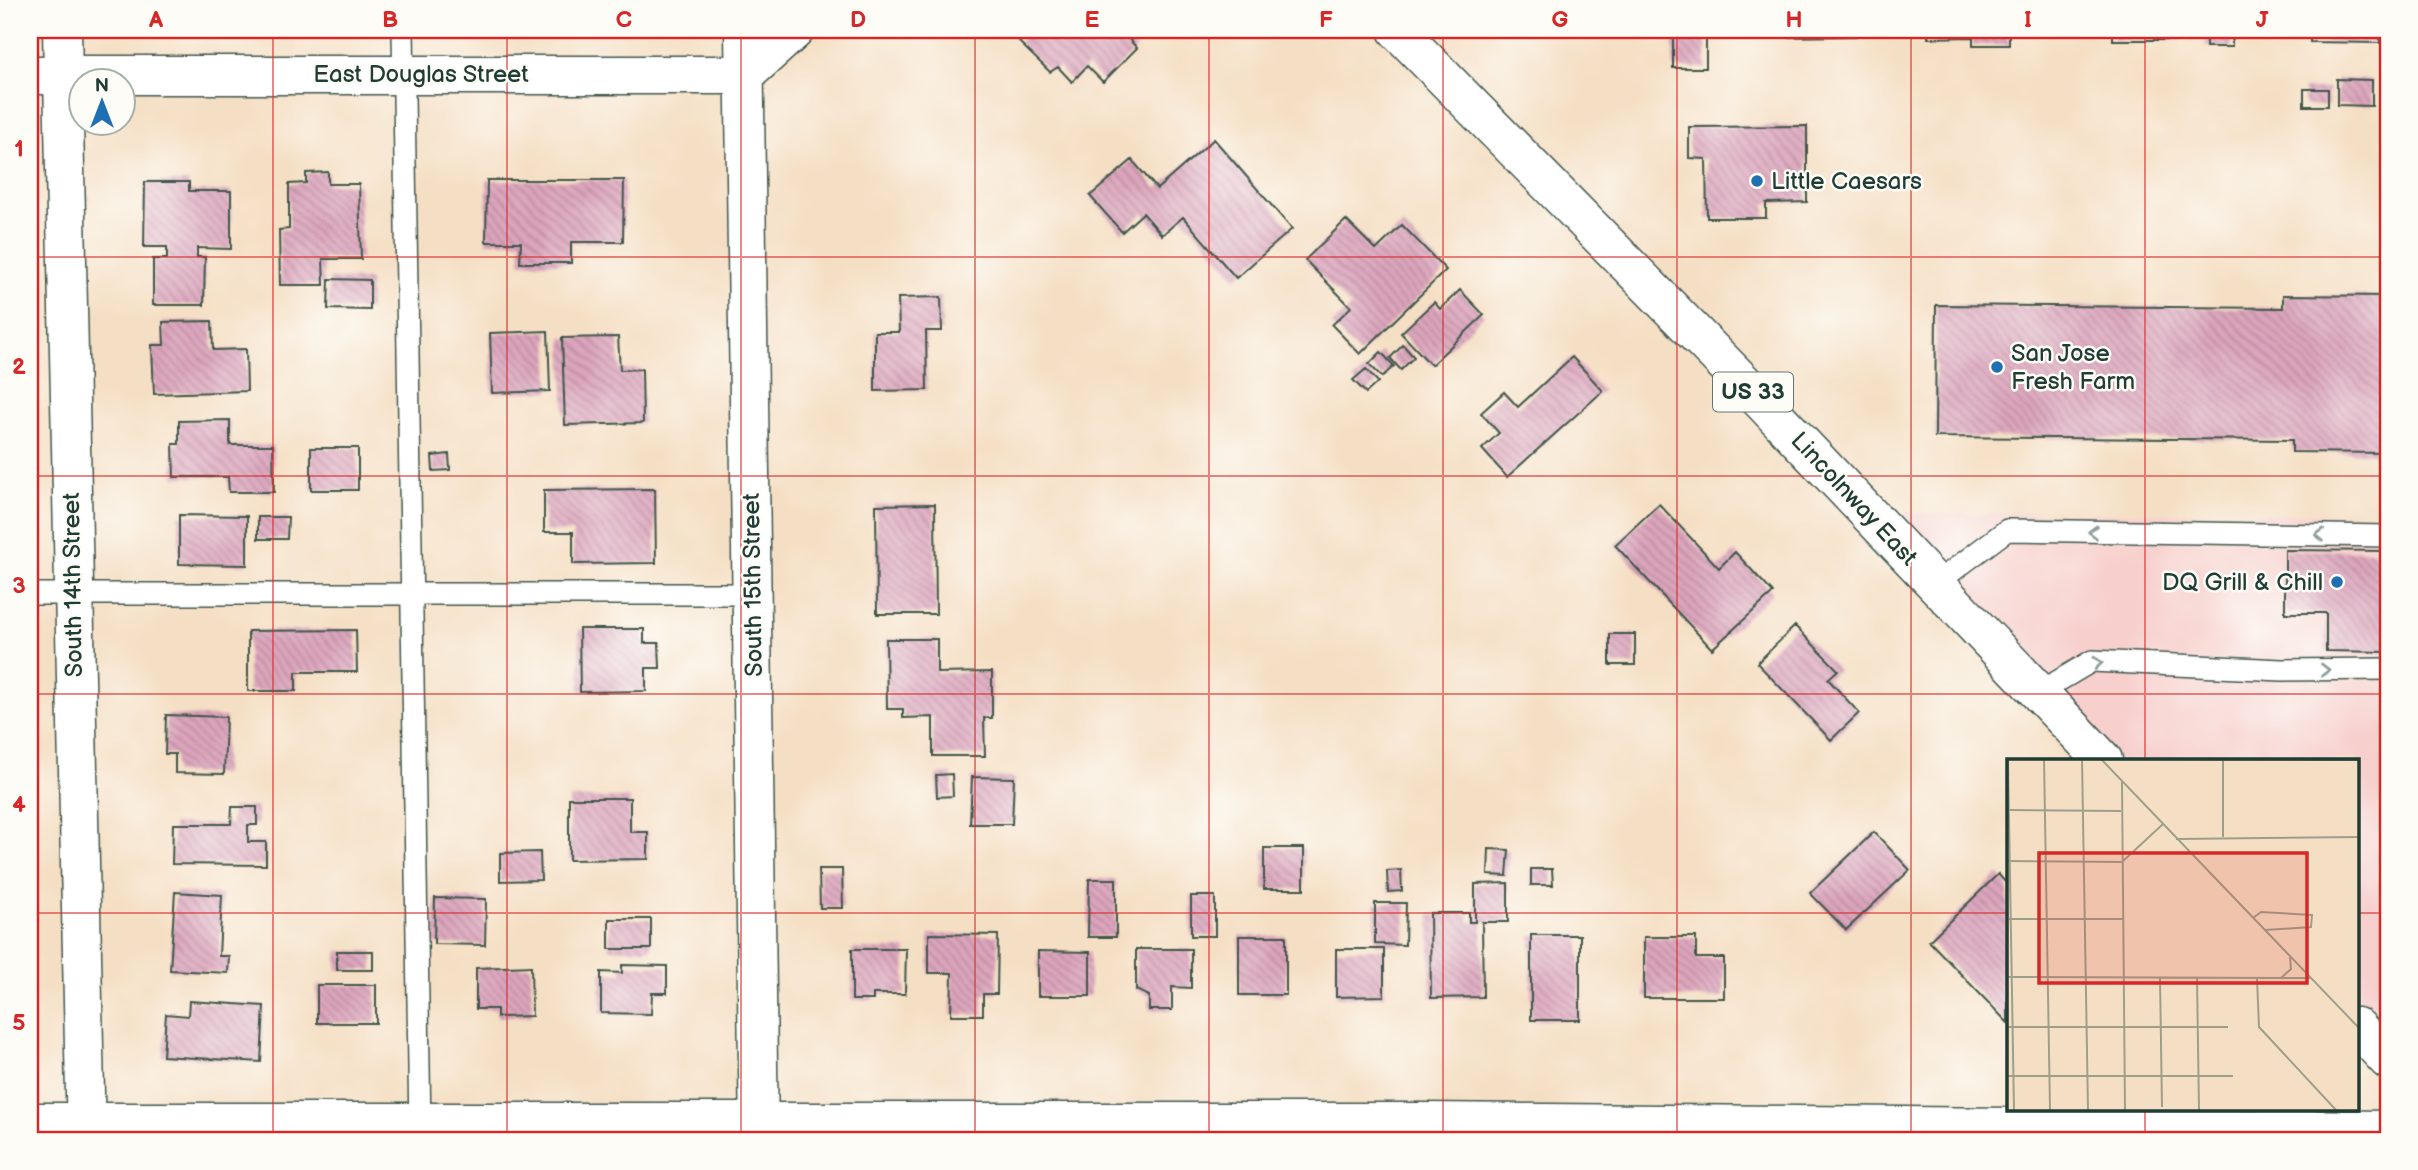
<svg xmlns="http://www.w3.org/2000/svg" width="2418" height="1170" font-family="'Balsamiq Sans',sans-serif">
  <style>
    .built { fill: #f7d0cd }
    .building { fill: url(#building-back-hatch) }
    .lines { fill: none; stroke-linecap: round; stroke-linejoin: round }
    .service-casing { stroke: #3f554a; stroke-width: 24 }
    .minor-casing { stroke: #3f554a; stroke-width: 41 }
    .secondary-casing { stroke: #3f554a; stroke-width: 41 }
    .primary-casing { stroke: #3f554a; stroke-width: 41 }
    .trunk-casing { stroke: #3f554a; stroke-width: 41 }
    .service { stroke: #fff; stroke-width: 21 }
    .minor { stroke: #fff; stroke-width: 38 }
    .secondary { stroke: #fff; stroke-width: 38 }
    .primary { stroke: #fff; stroke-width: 38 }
    .trunk { stroke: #fff; stroke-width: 38 }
    .oneway { stroke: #8f9e9a }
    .grid { fill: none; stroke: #d62828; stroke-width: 2; stroke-opacity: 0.55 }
    .poi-dot { fill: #1f6fb2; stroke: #fdfcf7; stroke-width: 2.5 }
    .labels { text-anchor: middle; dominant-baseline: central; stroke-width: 5; stroke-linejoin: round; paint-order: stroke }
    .shield { fill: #fdfcf7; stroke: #62766e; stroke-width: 2 }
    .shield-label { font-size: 23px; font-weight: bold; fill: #1f3d34 }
    .street-label { font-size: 24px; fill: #1f3d34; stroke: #fdfcf7 }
    .poi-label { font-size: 24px; fill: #1f3d34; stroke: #fdfcf7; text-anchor: start }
    .inset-road { fill: none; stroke: #9f9e8a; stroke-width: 2 }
    .view { fill: #d62828; fill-opacity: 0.15; stroke: #d62828; stroke-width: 3.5 }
    .inset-edge { fill: none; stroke: #1f3d34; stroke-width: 3.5 }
    .neatline { fill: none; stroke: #d62828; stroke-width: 2.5 }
    .grid-label { font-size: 23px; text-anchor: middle; font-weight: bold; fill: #d62828 }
  </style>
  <defs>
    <pattern id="building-back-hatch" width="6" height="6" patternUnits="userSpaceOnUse" patternTransform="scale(1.75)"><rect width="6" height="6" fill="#dda5bd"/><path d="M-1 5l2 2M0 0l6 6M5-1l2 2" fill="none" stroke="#b3889a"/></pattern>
  </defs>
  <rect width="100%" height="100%" fill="#fdfcf7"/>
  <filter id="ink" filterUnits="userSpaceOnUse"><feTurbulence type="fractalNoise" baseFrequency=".0143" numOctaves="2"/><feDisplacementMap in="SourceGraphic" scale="14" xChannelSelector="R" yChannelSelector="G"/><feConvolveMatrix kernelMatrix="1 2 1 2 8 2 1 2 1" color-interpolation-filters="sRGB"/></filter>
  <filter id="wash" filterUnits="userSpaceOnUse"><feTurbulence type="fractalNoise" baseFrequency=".00686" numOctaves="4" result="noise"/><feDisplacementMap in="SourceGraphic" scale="28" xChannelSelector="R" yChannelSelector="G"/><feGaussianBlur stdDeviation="1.57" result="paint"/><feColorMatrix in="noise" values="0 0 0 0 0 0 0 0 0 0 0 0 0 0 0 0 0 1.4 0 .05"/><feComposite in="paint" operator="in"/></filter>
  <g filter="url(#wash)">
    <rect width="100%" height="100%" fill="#f5dfc4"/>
    <path class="built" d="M1871,513L2388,514V1056L2357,1023V760H2106Z"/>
    <g id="blocks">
      <path class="building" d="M1020,30H1121L1137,48L1103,82L1087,66L1072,82L1058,67L1050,72L1019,42L1026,35Z
        M1673,30H1706V68H1673Z
        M1779,30H1855V36L1779,37Z
        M1928,30H2009V45H1973V37L1928,38Z
        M2113,30H2181V40H2113Z
        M2192,30H2232V47H2206V40H2192Z
        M2310,30H2380V43L2310,42Z
        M2337,79L2372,80V106L2337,105Z
        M2304,89H2328V106H2304Z
        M1807,126V202L1766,203V218H1707L1706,159L1689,158V127Z
        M1214,139L1292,229L1236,278L1183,217L1162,235L1143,213L1122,232L1090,196L1132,160L1157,189Z
        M328,172V184H359L361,259H323L324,285H280L279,230L289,229V184L306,183V173Z
        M487,180H624L623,242H571V263H520L521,242H486Z
        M145,182H189V191H231V249L197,248V257H205L204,305H153V259H167V247H144Z
        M1346,220L1376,250L1402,225L1446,270L1360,354L1332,325L1351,307L1305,260Z
        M329,279L370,280V310L328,309Z
        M1460,290L1484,315L1431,365L1401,333L1434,302L1440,309Z
        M2283,295L2388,296V453L2292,452V440L1935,437L1936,305L2283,308Z
        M941,297L942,331H926L927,390L875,391V332H899L898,298Z
        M212,321L213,350L246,349L247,391L154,394L152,345H164L163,322Z
        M548,331L550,391L492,393L490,333Z
        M618,337L620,370L642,369L643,423L565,425L562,338Z
        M1403,345L1414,357L1401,370L1390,358Z
        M1381,352L1394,366L1382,377L1369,364Z
        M1572,357L1603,391L1507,477L1482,449L1499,433L1481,413L1504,392L1518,407Z
        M1366,369L1378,382L1366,393L1353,380Z
        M230,420V445H273L274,492H229L228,477H174L173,444H179V421Z
        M311,448H358V490H311Z
        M449,454L450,470L433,471L432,456Z
        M655,489L656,563L573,564V532H544V490Z
        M935,504L936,614H877L876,505Z
        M1659,504L1719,568L1735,552L1773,593L1712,649L1615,545Z
        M179,515L247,516V565L179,564Z
        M258,517H288L287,539H258Z
        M2285,550L2388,551V652L2326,651V613H2285Z
        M1795,626L1838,670L1828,679L1859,713L1831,740L1757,663Z
        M579,629H644V643H659L660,668H646V691L580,692Z
        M356,630L357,672H296V691H248V631Z
        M1610,634H1635V665H1610Z
        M886,639H937V673L992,672V718H984L985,756H933V717L903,718V709H887Z
        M166,715L226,717L224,774L175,773V754H165Z
        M952,774L953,796L937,797L936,775Z
        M972,777L1014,778L1012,824H970Z
        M569,798H630V832H648V859L569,860Z
        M232,807H257V825H248V842H266V865L172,864L173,824H231Z
        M1874,832L1910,870L1846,930L1810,893Z
        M1264,848H1304V889H1264Z
        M1489,849L1509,850L1507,876L1488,875Z
        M540,852L541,880L500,881V853Z
        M819,869H842L843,908H820Z
        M1531,869H1552L1553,885H1531Z
        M1401,870L1402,891L1388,892L1387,871Z
        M1998,874L2008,885V1023L1929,941Z
        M1089,879H1116V937H1088Z
        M1508,883V922H1482L1483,997L1431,998L1430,913H1469V922H1475V884Z
        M175,892L222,895L219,956H229L228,973L170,970Z
        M1191,896H1215V936H1191Z
        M435,898L486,899L485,945L434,944Z
        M1375,903H1406L1405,945L1375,944Z
        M609,919H651V949H609Z
        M929,934L998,935L997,994H983V1015H951L952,973H929Z
        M1531,935H1580V1020H1531Z
        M1239,936H1286V995H1239Z
        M1644,937H1696V958H1724V998H1644Z
        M852,949H906L905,994H873V1000H852Z
        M1136,949H1191V988L1172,987V1010H1149V996L1136,990Z
        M1336,949H1384V996L1336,997Z
        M337,951H373V970H337Z
        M1038,951L1090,952V996H1038Z
        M622,965L667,966V993H652L651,1014L601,1013V972L622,973Z
        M531,966L532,1016L497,1017V1009H476V968Z
        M317,985H376V1023H317Z
        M189,1001L264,1006L261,1062L163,1056L166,1014L188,1016Z"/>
    </g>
  </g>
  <g filter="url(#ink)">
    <use href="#blocks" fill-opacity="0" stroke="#3f554a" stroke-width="2"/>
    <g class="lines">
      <g class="service-casing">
        <path id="service" d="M403,30L420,1131
          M1935,584L2007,530L2388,536
          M30,594H754
          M2038,693L2092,661L2282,670L2388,669"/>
      </g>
      <g class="minor-casing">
        <path id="minor" d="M62,30L86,1140
          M744,30L759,1140
          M30,75H745L795,30"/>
      </g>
      <g class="secondary-casing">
        <path id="secondary" d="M30,1122H1425L2388,1130"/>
      </g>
      <g class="primary-casing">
        <path id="primary" d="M2184,1129L2222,1109"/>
      </g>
      <g class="trunk-casing">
        <path id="trunk" d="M1397,30L1746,385L2103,760
          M2357,1027L2388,1060"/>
      </g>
      <use href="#service" class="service"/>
      <use href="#minor" class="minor"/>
      <use href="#secondary" class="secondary"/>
      <use href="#primary" class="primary"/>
      <use href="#trunk" class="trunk"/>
    </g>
    <defs><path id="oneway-chevron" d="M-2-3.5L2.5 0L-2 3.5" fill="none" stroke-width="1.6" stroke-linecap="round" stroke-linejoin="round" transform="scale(1.75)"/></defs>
    <g class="oneway">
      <use href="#oneway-chevron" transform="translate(2093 532) rotate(-179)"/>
      <use href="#oneway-chevron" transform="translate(2320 535) rotate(-179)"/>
      <use href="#oneway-chevron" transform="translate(2098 663) rotate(-6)"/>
      <use href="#oneway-chevron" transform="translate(2325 670) rotate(-1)"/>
    </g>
  </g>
  <path class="grid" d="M273,30V1140M507,30V1140M741,30V1140M975,30V1140M1209,30V1140M1443,30V1140M1677,30V1140M1911,30V1140M2145,30V760M30,257H2388M30,476H2388M30,694H2388M30,913H2008M2357,913H2388M2145,1109V1140"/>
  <g class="poi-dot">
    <circle cx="1757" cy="181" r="7"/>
    <circle cx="1997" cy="367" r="7"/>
    <circle cx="2337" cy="582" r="7"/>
  </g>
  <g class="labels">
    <rect class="shield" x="1713" y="372.5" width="80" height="39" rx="5"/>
    <g class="shield-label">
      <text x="1753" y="392">US 33</text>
    </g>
    <g class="street-label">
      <text x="421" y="74">East Douglas Street</text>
      <text transform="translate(1854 499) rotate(47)">Lincolnway East</text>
      <text transform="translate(73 585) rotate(-91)">South 14th Street</text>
      <text transform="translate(753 585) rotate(-91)">South 15th Street</text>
    </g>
    <g class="poi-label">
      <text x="1771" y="181">Little Caesars</text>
      <text x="2011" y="353">San Jose<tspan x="2011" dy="28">Fresh Farm</tspan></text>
      <text x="2323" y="582" text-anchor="end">DQ Grill &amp; Chill</text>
    </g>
  </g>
  <g transform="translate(2007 759)">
    <rect width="352" height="352" fill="#f5dfc4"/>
    <path class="inset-road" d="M1,0L7,351M37,0L43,351M75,0L81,351M83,0L352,1M94,0L352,269M115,23L118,351M0,51L114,52M216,78V0M169,80L352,78M0,102L115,103L156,65M246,159L254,153L305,156L304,168L258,171M2,160H116M0,218L304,219M153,218L155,348M190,218L192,351M250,219L252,268L329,351M274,219L284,210L283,198M0,268H221M0,317H226"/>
    <path class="view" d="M32,94H300V224H32Z"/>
    <rect width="352" height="352" class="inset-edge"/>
  </g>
  <rect width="2418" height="1170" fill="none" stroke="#fdfcf7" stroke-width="77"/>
  <g transform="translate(102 102)"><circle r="33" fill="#fdfcf7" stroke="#a4b0a9" stroke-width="2"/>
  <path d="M0-5L12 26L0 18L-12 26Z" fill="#1f6fb2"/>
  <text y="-10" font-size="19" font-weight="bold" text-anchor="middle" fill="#1f3d34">N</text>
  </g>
  <rect x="38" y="38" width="2342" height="1094" class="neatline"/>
  <g class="grid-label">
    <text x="156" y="27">A</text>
    <text x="390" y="27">B</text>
    <text x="624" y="27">C</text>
    <text x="858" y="27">D</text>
    <text x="1092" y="27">E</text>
    <text x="1326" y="27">F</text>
    <text x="1560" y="27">G</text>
    <text x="1794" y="27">H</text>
    <text x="2028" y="27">I</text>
    <text x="2262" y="27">J</text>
    <text x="19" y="156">1</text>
    <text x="19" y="374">2</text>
    <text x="19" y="593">3</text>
    <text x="19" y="812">4</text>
    <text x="19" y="1030">5</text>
  </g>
</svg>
